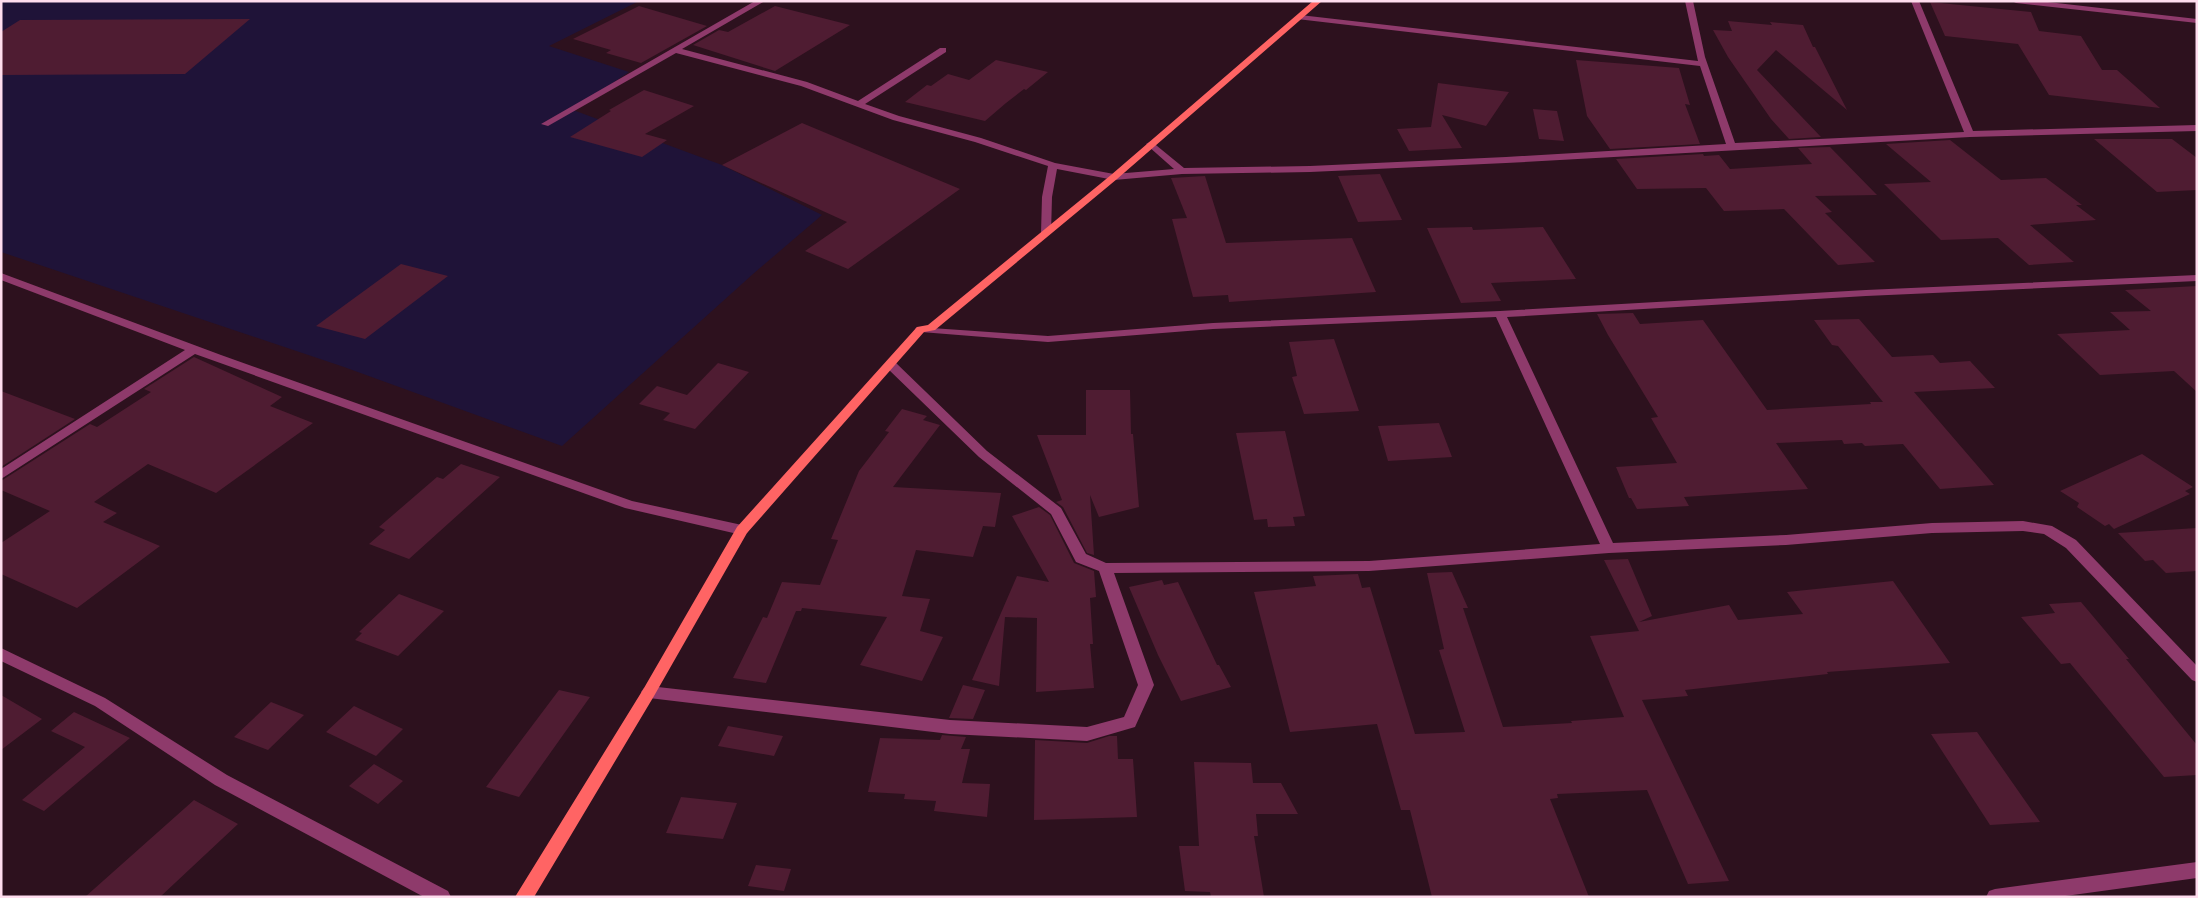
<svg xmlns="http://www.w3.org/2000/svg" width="2198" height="898" font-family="Raleway,sans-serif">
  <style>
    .green { fill: #1f1338 }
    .building { fill: #4f1c32 }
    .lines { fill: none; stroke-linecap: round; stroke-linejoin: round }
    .minor { fill: #8e3a6b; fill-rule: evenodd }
    .major { fill: #ff6464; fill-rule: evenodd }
  </style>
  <rect width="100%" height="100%" fill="#2d111e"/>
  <path class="green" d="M1,1H635L637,2L549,46L629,72L573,110L722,165L822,215L753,274L562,446L344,367L1,252Z"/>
  <path class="building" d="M1930,2L2031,12L2039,31L2081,36L2102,70H2117L2160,108L2049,95L2018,44L1945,36Z
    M639,6L707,26L641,63L606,53L611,50L573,39Z
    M775,6L850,25L775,71L693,45L719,30L728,32Z
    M250,19L185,74L1,75V32L20,20Z
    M1728,21L1772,25L1770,22L1803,25L1813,47H1815L1847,110L1776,50L1757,70L1821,137L1789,139L1771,119L1728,57L1713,30L1732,31Z
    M996,60L1048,72L1026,90L1024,89L1006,103L985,121L905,102L927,85L931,86L948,74L969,80Z
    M1576,60L1679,68L1690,105L1685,104L1700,144L1610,149L1587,116Z
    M1438,83L1509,92L1486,126L1442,115L1462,148L1409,151L1397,129L1431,127Z
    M644,90L694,106L645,134L667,140L642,157L570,137L611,111L609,110Z
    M1533,109L1557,111L1564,141L1539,139Z
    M802,123L960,189L848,269L805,251L847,222L722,165Z
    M2094,139H2172L2197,158V190L2157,192Z
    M1950,140L2001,180L2046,178L2082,205H2076L2096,220L2030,225L2074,262L2029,265L1998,238L1941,240L1884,184L1931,182L1886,144Z
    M1830,147L1877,195L1815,196L1832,212L1825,213L1875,262L1838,265L1784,209L1724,211L1706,188L1637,189L1616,159L1703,154L1704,156L1719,155L1730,169L1812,164L1798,148Z
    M1380,174L1402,220L1358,222L1338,176Z
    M1205,176L1226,243L1352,238L1376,292L1229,302L1228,295L1193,297L1172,219L1187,218L1171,178Z
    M1472,227L1473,230L1543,227L1576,279L1491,283L1501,301L1461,303L1427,228Z
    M401,264L448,276L365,339L316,326Z
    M2197,286V392L2174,371L2100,375L2057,334L2130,330L2110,312L2151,311L2125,290Z
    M1633,313L1640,324L1703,320L1767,410L1871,404L1870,402H1883L1838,346L1832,345L1814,320L1859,319L1892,357L1933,355L1940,363L1970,361L1995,388L1914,392L1994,485L1940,489L1903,444L1865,446L1862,443L1844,444L1842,440L1776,443L1808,489L1684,497L1689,506L1637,509L1631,498H1629L1616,467L1677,463L1651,418L1658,417L1608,335L1597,314Z
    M1334,339L1359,411L1304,414L1292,377L1297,376L1289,342Z
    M194,357L282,397L270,406L313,423L216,493L148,464L94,502L117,513L103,522L160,546L77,608L1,574V543L50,511L1,490V481L90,424L97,427L151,392L144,389Z
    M718,363L749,372L695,429L663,420L670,413L639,404L657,386L687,395Z
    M1086,390H1130L1131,434H1133L1139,507L1099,517L1090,495L1094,555L1087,553L1063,507L1056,502L1062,500L1037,435H1086Z
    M1,391L75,419L1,467Z
    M902,409L927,416L923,420L940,425L893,487L1001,493L995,527L983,526L973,557L916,550L902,596L930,599L920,631L943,637L922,681L860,665L887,617L802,608L801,611H796L766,683L733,678L763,617L767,618L782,582L820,585L838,540L831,539L859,471L889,432L885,431Z
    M1439,423L1452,457L1388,461L1378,426Z
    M1285,431L1305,516L1293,517L1295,526L1268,527L1267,519L1254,520L1236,433Z
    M2142,454L2193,487L2185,491L2190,494L2114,529L2109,524L2105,526L2077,507L2079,503L2060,491Z
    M461,464L500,477L409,559L369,544L385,530L379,527L437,477L443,479Z
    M1039,507L1050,515L1074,563L1094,571L1096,597L1090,598L1093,644H1090L1094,688L1036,692L1037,618L1005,617L999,686L972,680L1017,576L1049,582L1012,516Z
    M2197,528V571L2166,573L2153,560L2145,561L2118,533Z
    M1628,559L1652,616L1639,622L1729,605L1738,620L1803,614L1787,592L1893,581L1950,663L1827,672L1828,674L1685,690L1688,696L1642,700L1729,881L1688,884L1647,790L1557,794L1558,798L1550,799L1589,897H1432L1410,810H1401L1377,724L1290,732L1254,592L1316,586L1313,576L1358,574L1362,588L1370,587L1415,734L1465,732L1439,650L1444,649L1427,573L1452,572L1468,608H1463L1503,727L1572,723L1571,721L1624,717L1590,636L1639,631L1604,560Z
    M1162,580L1164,585L1178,582L1217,665H1219L1231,687L1181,701L1158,655L1129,587Z
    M399,594L444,611L398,656L355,640L362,633L359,632Z
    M2081,602L2129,659H2126L2197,745V775L2164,777L2070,663L2061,664L2021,617L2055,613L2049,604Z
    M963,685L985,690L973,719L949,718Z
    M559,690L590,697L519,797L486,787Z
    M1,695L42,719L1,750Z
    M271,702L304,715L268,750L234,737Z
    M354,706L403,729L376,756L326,732Z
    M74,712L130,738L44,811L22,800L85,747L51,731Z
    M728,726L783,736L774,756L718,746Z
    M1977,732L2040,822L1990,825L1931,734Z
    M942,735L966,737L961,749H970L962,783L990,784L987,817L934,811L936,801L904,799L905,794L868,792L880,738L940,740Z
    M1109,736H1117L1118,759H1133L1137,817L1034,820L1035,740L1087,743Z
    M1194,762L1251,763L1253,783H1281L1298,814H1256L1258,836H1254L1264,897H1211L1210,892L1185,891L1179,846H1199Z
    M374,764L403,781L378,804L349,786Z
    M681,797L737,803L723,839L666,833Z
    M194,800L238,824L160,897H85Z
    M756,865L791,869L784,891L748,886Z"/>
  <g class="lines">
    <path class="minor" d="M755,1H765L682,49L807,82L858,101L940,48H946V52L865,104L899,116L981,138L1055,163L1114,174L1174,169L1148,146L1146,144L1151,141L1184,168L1310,166L1506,157L1726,144L1700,66L1297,19V15H1300L1698,61L1685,1H1693L1705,57L1735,143L1964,132L1911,1H1919L1973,131L2197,125V131L1970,137L1506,163L1310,172L1182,174L1114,180L1057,169L1052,197L1051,233L1046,236L1041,233L1042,197L1048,166L975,142L893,120L801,86L676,53L548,126L541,124Z
      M2012,1H2039L2197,19V23L2016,3Z
      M1,273L221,355L632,501L742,525L747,527L749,530L747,533L742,535L625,508L195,354L1,479V469L185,350L1,280Z
      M2197,275V281L1866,296L1507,317L1613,543L1786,535L1932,523L2023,521L2052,526L2076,540L2197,666V682L2192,680L2066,548L2044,534L2023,531L1932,533L1786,545L1609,553L1369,571L1114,573L1154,685L1135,727L1087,741L950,734L649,698L644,696L641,692L644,688L649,686L950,720L1087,727L1124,717L1138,685L1099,571L1076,562L1051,514L979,457L887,368L885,365L891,361L895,362L987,451L1061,508L1086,554L1106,563L1369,561L1600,544L1496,317L1213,329L1048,342L921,332L917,331L915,329L917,327L1048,336L1213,323L1500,311L1866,290Z
      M1,648L105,698L227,775L448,891L451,897H424L215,785L95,706L1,661Z
      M2197,862V878L2058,897H1986L1989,891L1995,889Z"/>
    <path class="major" d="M1313,1H1322L1117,179L935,330L924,332L747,533L654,696L534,897H515L644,688L737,527L917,327L928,325L1111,175Z"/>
  </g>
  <rect width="2198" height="898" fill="none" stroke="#ffddee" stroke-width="5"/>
</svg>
